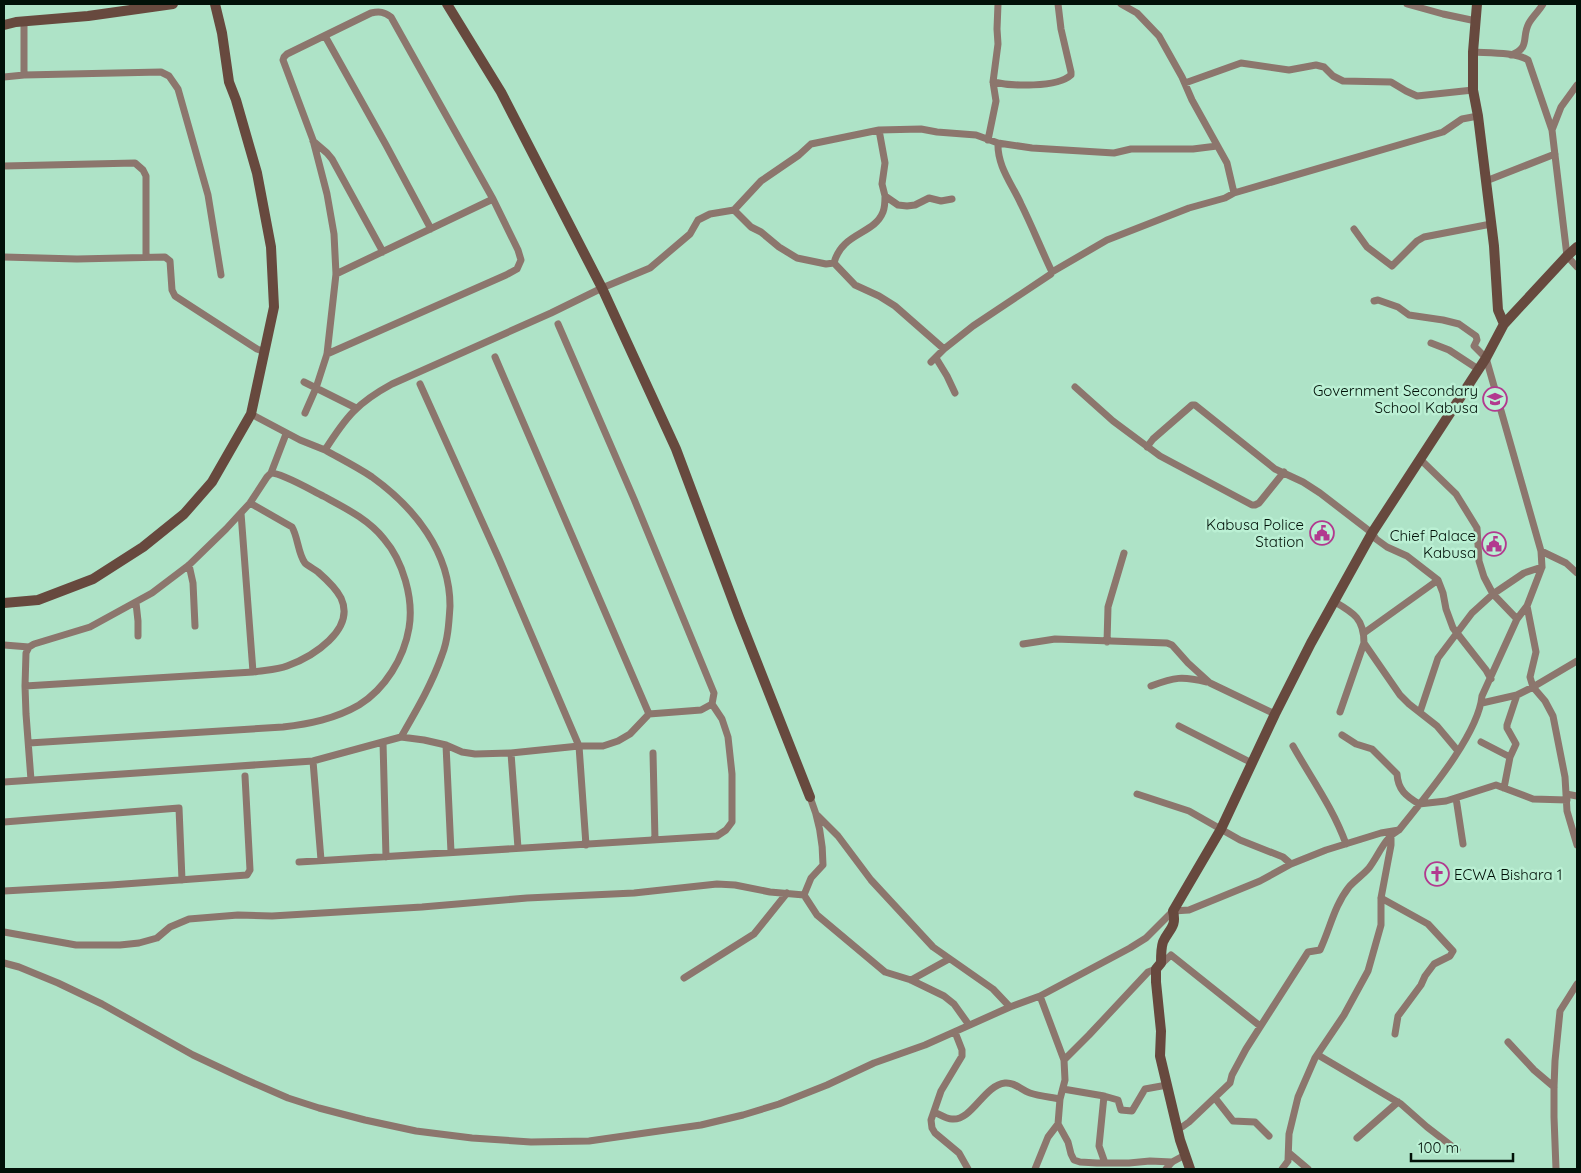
<svg xmlns="http://www.w3.org/2000/svg" width="1581" height="1173" font-family="Quicksand,sans-serif">
  <style>
    .lines { fill: none; stroke-linecap: round; stroke-linejoin: round }
    .street { stroke: #8c766d; stroke-width: 7 }
    .secondary { stroke: #67493e; stroke-width: 10 }
    .labels { text-anchor: middle; dominant-baseline: central; stroke-width: 5; stroke-linejoin: round; paint-order: stroke }
    .poi-label { font-size: 15px; fill: #011108; stroke: #bbf0d4; text-anchor: end }
  </style>
  <rect width="100%" height="100%" fill="#aee3c7"/>
  <g class="lines">
    <path class="street" d="M1121,4L1137,13L1159,36L1182,77L1192,100L1227,163L1234,193
      M1407,4L1443,14L1476,21
      M325,36L386,145L431,229
      M1473,52C1488,53 1516,52 1528,60L1552,130
      M1511,55C1531,48 1521,37 1529,23C1533,16 1539,11 1543,4
      M24,75V22
      M4,77L24,75L161,72L169,76L178,89L208,195L221,275
      M993,82C1011,86 1057,88 1071,75V72L1061,29L1058,4
      M1185,83L1241,63L1289,70L1316,65L1324,67L1333,76L1343,81L1391,82L1406,91L1417,96L1473,90
      M1577,85L1561,107L1552,130L1567,256L1577,267
      M879,130L885,163L882,184L885,196L898,205L907,206L915,205L929,198L941,201L952,199
      M988,140L996,101L993,82L998,44L997,29L998,4
      M313,141L327,153L332,159L383,252
      M998,143C997,166 1012,184 1021,204C1032,226 1041,249 1052,272
      M4,166L135,163L143,170L146,176V257
      M1486,181L1555,154
      M734,210L761,181L799,155L811,144L879,130L921,129L937,132L976,135L998,143L1032,148L1114,153L1131,149H1193L1217,146
      M1354,229L1367,247L1392,266L1417,241L1424,237L1491,224
      M4,257L77,259L165,257L170,261L172,290L175,296L257,349L265,352
      M834,263C842,232 874,235 883,212C885,207 885,201 885,196
      M336,274L493,199
      M1374,301L1378,300L1398,307L1409,315L1443,320L1459,324L1476,336L1477,340L1474,346L1486,358L1541,551L1542,567L1527,606L1536,652L1530,677L1533,687L1545,701L1553,716L1565,777L1567,811L1577,845
      M1431,343L1449,350L1478,369
      M495,357L649,714
      M936,358L947,376L955,393
      M931,362L944,349L973,326L1051,274L1052,272L1107,240L1189,208L1225,198L1234,193L1443,132L1462,119L1478,116
      M304,382L356,408
      M420,384L499,559L579,746L586,845
      M1075,387L1113,421L1160,456L1252,505H1255L1259,503L1284,472
      M305,413L316,388L327,354L336,274L334,234L327,194L313,140L283,60L284,57L287,54L371,13C380,11 384,12 391,17L493,199L518,250L521,260L517,269L506,275L327,354
      M251,414L300,440L325,450C346,417 357,403 392,384L551,313L602,288L650,268L690,234L698,220L710,214L734,210L751,227L761,232L779,247L797,258L826,264L834,263L855,285L879,296L895,306L944,349
      M1147,447L1153,439L1192,405H1195L1275,469L1303,482L1320,493L1372,533L1376,539L1387,547L1407,556L1438,580L1443,593L1446,609L1453,628L1486,670L1491,679
      M325,450C341,459 357,467 372,477C415,508 450,552 450,606C449,622 448,640 442,655C432,684 416,711 401,737
      M1421,460L1456,494L1477,528L1479,561L1484,577L1493,594L1517,619
      M241,513L253,672
      M1541,551L1566,563L1577,573
      M189,565L193,583L195,626
      M1335,602C1354,613 1364,619 1364,643L1400,695L1409,704L1437,726L1458,751
      M136,603L138,621V636
      M1364,633L1438,580
      M1107,642L1108,607L1124,553
      M1023,644L1055,639L1167,643L1172,645L1188,663L1210,683L1275,714
      M4,645L29,647
      M25,686L253,672C264,670 277,670 287,666C312,657 356,630 341,598C336,588 326,579 318,572C314,569 308,566 305,563C298,554 298,537 292,527L250,503
      M1151,686C1175,677 1182,676 1207,682
      M1482,703L1517,695L1533,687L1577,661
      M1340,712L1364,643
      M1420,712L1438,658L1472,613L1493,594L1524,573L1542,567
      M1179,726L1252,763
      M1342,735L1356,744L1372,749L1397,774C1398,790 1406,796 1419,804L1446,801L1496,785L1533,799L1567,800
      M383,742L386,857
      M1481,742L1510,757
      M29,743L283,727C309,724 335,719 359,705C385,689 404,658 409,628C414,599 403,561 384,539C368,519 345,508 323,496C311,490 282,473 271,473
      M446,745L451,852
      M1293,746C1311,778 1333,808 1346,844
      M511,753L518,848
      M653,753L655,840
      M313,761L321,860
      M31,780L26,714L25,686L26,653L29,647L34,644L90,627L152,593L189,565L226,529L250,503L267,477L271,473L286,434
      M4,782L313,761L401,737L424,740L446,745L462,752L475,754L511,753L579,746H603L618,741L630,734L649,714L701,710L712,704
      M1504,788L1510,757L1516,744L1507,728V725L1517,695
      M1137,794L1189,811L1240,840L1283,857L1291,864
      M1566,794L1577,796
      M810,797C819,819 823,841 823,865L811,878L804,895L817,915L885,972L911,980L944,996L954,1004L969,1025
      M1456,798L1463,844
      M817,815L838,836L871,880L933,947L993,989L1010,1007
      M4,822L179,808L182,880
      M299,862L717,836L726,830L732,822V774L728,737L722,719L712,704L714,693L634,499L558,324
      M4,891L111,885L247,875L250,870L245,776
      M1381,898L1428,924L1453,951L1450,956L1434,964L1425,976L1421,985L1398,1016L1395,1034
      M4,932L76,945H120L139,943L157,938L170,927L189,919L238,915L272,916L422,907L527,898L634,893L717,884L735,885L770,892L804,895
      M4,963L19,967L58,983L102,1004L193,1055L242,1078L288,1098L319,1108L365,1120L416,1131L472,1138L531,1142L589,1141L701,1125L743,1115L779,1104L827,1085L874,1063L925,1045L1010,1007L1040,996L1130,948L1146,938L1173,911L1189,910L1260,881L1291,864L1326,850L1381,833L1399,830
      M684,978L754,934L787,893
      M911,980L949,959
      M1040,996L1064,1060L1065,1080L1060,1099L1058,1124L1068,1142L1071,1154L1074,1160L1080,1162L1097,1163H1129L1150,1161L1172,1162
      M955,1032L962,1050V1056L941,1091L931,1120L932,1128L935,1133L959,1153L968,1169
      M1508,1042L1534,1070L1554,1087
      M1318,1055L1401,1104L1427,1127L1457,1150
      M1064,1060L1089,1035L1148,972L1156,969L1171,955L1260,1026
      M1063,1089L1104,1096L1118,1100L1121,1110L1132,1111L1145,1089L1167,1085
      M1104,1096L1099,1146L1105,1163
      M1215,1098L1233,1121L1255,1122L1269,1136
      M934,1112C939,1114 946,1119 952,1119C972,1121 984,1085 1005,1083C1015,1082 1021,1090 1030,1093C1039,1096 1050,1097 1060,1099
      M1177,1128L1182,1127L1189,1122L1230,1083L1232,1075L1246,1049L1308,952L1320,950C1330,929 1334,906 1349,887C1355,880 1363,875 1369,868C1379,855 1384,838 1399,830C1425,797 1478,736 1482,696L1517,619L1527,606
      M1357,1138L1398,1102
      M1289,1153L1308,1169
      M1035,1169L1048,1137L1058,1124
      M1166,1169L1172,1162L1185,1155
      M1282,1169L1288,1161L1289,1134L1298,1097L1315,1058L1344,1015L1368,971L1381,925V898L1391,845V836
      M1556,1169L1554,1117V1087L1555,1061L1560,1011L1577,984"/>
    <path class="secondary" d="M447,4L501,92L602,288L676,449L739,617L810,797
      M1477,4L1473,52V90L1478,116L1494,246L1498,310L1504,324
      M4,25L16,22L88,16L173,4
      M4,603L38,600L93,579L143,547L184,514L212,482L251,414L274,307L271,247L257,173L236,100L229,82L222,33L215,4
      M1190,1169L1180,1140L1160,1056L1161,1031L1156,982V969L1161,963C1161,957 1161,948 1163,942C1169,929 1177,927 1173,911L1221,829L1275,714L1311,643L1372,533L1486,358L1504,324L1567,256L1577,247"/>
  </g>
  <defs>
    <g id="school-ring" transform="scale(1.25)"><circle r="9.5" fill="#bbf0d4" stroke="#b23a8f" stroke-width="1.5"/><path d="M0-5L7-2L0 1L-7-2ZM-4 1L0 2.5L4 1V4Q0 6-4 4Z" fill="#b23a8f"/></g>
    <g id="civic-ring" transform="scale(1.25)"><circle r="9.5" fill="#bbf0d4" stroke="#b23a8f" stroke-width="1.5"/><path d="M-.6-6.5H3V-4.5H.6V-3L4-1V1h2V6H-6V1h2V-1L-.6-3ZM-1.2 2.5V6h2.4V2.5Z" fill="#b23a8f"/></g>
    <g id="church-ring" transform="scale(1.25)"><circle r="9.5" fill="#bbf0d4" stroke="#b23a8f" stroke-width="1.5"/><path d="M-1.2-6h2.4v3.5h3.3v2.4h-3.3V6h-2.4V-.1h-3.3v-2.4h3.3Z" fill="#b23a8f"/></g>
  </defs>
  <g fill-rule="evenodd">
    <use href="#school-ring" x="1495" y="399"/>
    <use href="#civic-ring" x="1322" y="533"/>
    <use href="#civic-ring" x="1494" y="544"/>
    <use href="#church-ring" x="1437" y="874"/>
  </g>
  <g class="labels">
    <g class="poi-label">
      <text x="1478" y="390">Government Secondary<tspan x="1478" dy="17">School Kabusa</tspan></text>
      <text x="1304" y="524">Kabusa Police<tspan x="1304" dy="17">Station</tspan></text>
      <text x="1476" y="535">Chief Palace<tspan x="1476" dy="17">Kabusa</tspan></text>
      <text x="1454" y="874" text-anchor="start">ECWA Bishara 1</text>
    </g>
  </g>
  <rect width="1581" height="1173" fill="none" stroke="#011108" stroke-width="10"/>
  <path d="M1411 1153v8h102v-8" fill="none" stroke="#011108" stroke-width="2.5"/>
  <text x="1418" y="1153" font-size="15" fill="#011108" stroke="#bbf0d4" stroke-width="4" paint-order="stroke">100 m</text>
</svg>
